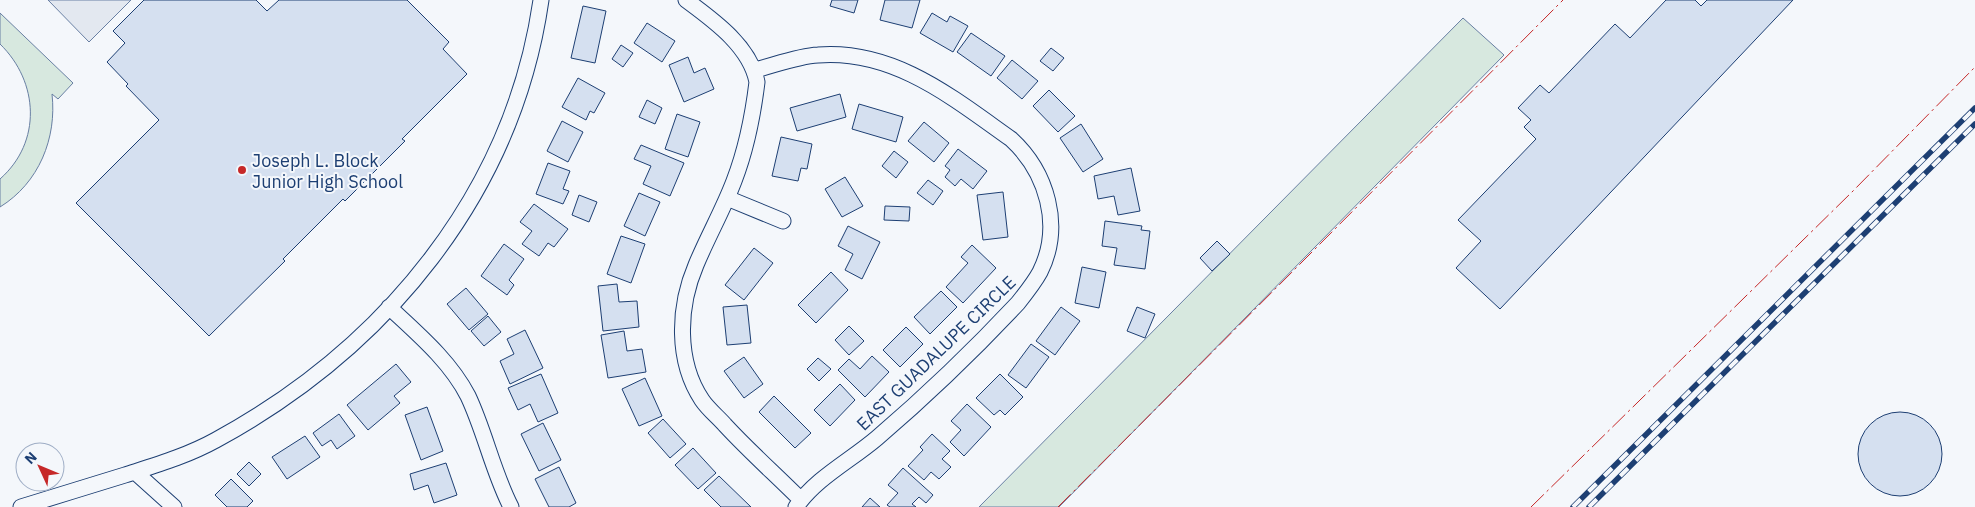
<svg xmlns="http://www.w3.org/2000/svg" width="1975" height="507" font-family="'IBM Plex Sans',sans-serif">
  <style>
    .green { fill: #d7e8df; stroke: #687fa3 }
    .parking { fill: #e3e8f0; stroke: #687fa3 }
    .building { fill: #d5e0f0; stroke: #1d3f73 }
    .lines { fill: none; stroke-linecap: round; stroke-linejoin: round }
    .minor-casing { stroke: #1d3f73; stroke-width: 17 }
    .minor { stroke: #f4f7fb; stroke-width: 15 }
    .rail-casing { stroke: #1d3f73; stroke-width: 5.5 }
    .rail { stroke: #f4f7fb; stroke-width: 4; stroke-dasharray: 11; stroke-linecap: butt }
    .power { stroke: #c62828; stroke-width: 1; stroke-dasharray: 18 4 2.5 4; stroke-linecap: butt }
    .poi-dot { fill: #c62828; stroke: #f4f7fb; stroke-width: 2 }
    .labels { text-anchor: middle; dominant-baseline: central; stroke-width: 4; stroke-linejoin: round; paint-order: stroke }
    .poi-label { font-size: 18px; fill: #1d3f73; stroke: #f4f7fb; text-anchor: start }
    .street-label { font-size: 18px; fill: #1d3f73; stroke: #f4f7fb }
  </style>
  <rect width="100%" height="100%" fill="#f4f7fb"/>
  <path class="green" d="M0,13L73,83L58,99L52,94C57,138 39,183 0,207V179C42,142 39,82 0,44Z
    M1463,18L1504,55L1059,507H979Z"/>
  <path class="parking" d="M48,0H131L89,42Z"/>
  <path class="building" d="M144,0H256L267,11L279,0H407L449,42L443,49L467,74L402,139L405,141L345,201L343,199L283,259L285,261L209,336L76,203L159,120L126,86L128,84L107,62L125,43L113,31Z
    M832,0H858L854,13L830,6Z
    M885,0H920L912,28L880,20Z
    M1666,0H1695L1701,6L1707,0H1793L1500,309L1456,268L1481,241L1458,220L1536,139L1524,127L1531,120L1518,108L1540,85L1549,93L1615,24L1630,38Z
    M583,6L606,11L595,63L571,58Z
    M932,13L947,22L950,16L968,26L953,52L920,33Z
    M647,23L675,41L662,62L634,43Z
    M971,33L1005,56L991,76L957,52Z
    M621,45L633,53L623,67L612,59Z
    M1051,48L1064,58L1053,71L1040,61Z
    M688,57L694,73L705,68L714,89L684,102L669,65Z
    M1012,60L1038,81L1022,99L997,78Z
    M578,78L605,93L594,113L590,111L586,120L562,107Z
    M1049,90L1075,116L1058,132L1033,106Z
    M840,94L846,117L797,131L790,108Z
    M647,100L662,108L655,124L639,117Z
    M859,104L903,117L896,142L852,129Z
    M677,114L700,122L688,157L665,149Z
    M562,121L583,132L568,162L547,151Z
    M924,122L949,143L934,162L908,141Z
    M1081,124L1103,159L1083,172L1060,138Z
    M781,137L812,144L807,169L801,168L798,181L772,176Z
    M641,145L684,163L670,196L643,184L651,166L634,159Z
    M958,149L987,171L973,189L961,179L955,186L945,177L950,170L945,166Z
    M894,151L908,162L896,178L882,166Z
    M548,163L570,171L563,189L569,191L563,204L536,194Z
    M1131,168L1140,211L1118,215L1114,196L1098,199L1094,176Z
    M845,177L863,206L842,217L825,189Z
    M928,180L943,191L933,205L917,193Z
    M1003,192L1008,237L983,240L977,195Z
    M639,193L660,202L645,236L624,226Z
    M579,195L597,202L589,222L572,215Z
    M534,204L568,229L554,247L548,243L539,256L522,244L532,231L520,222Z
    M885,206L910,207L909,221L884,220Z
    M1105,221L1142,226L1141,230L1150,231L1145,269L1114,265L1117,248L1102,246Z
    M848,226L880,242L862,279L845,270L853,254L838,246Z
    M621,236L645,244L631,283L607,274Z
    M1217,241L1230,254L1212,271L1200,258Z
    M504,244L524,259L509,280L514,285L507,295L481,276Z
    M972,245L996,268L963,303L946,287L968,263L961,257Z
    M754,248L773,263L744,300L725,285Z
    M1082,267L1106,272L1099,308L1075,303Z
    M831,272L848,290L816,323L798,305Z
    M617,284L619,302L637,301L639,327L603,331L598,286Z
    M466,288L488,314L469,330L447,304Z
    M941,291L957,307L930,334L914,317Z
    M747,305L751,343L727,345L723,307Z
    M1061,307L1080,321L1055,355L1036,341Z
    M1137,307L1155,314L1145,338L1127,331Z
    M488,316L501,332L484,346L471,331Z
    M849,326L864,341L849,355L835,340Z
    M906,327L923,344L900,367L883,350Z
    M525,330L543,368L510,384L500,361L514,354L507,339Z
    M624,331L627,351L642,349L646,372L608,378L601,335Z
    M1031,344L1049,357L1026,388L1008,375Z
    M872,356L889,372L865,397L838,370L849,359L860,369Z
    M744,357L763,384L744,398L724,371Z
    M818,358L831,369L819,381L807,369Z
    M396,364L411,382L394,396L400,403L368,430L347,405Z
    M541,374L558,413L538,422L530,404L518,410L508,388Z
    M1000,374L1023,397L1005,415L1000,410L994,415L976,398Z
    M645,378L662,416L639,426L622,389Z
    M840,384L855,400L830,426L814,410Z
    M774,396L811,433L795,448L759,412Z
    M967,404L991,427L964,456L950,442L961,430L951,421Z
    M427,407L443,451L421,460L405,415Z
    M1858 454a42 42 0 1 1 84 0a42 42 0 1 1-84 0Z
    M339,414L355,436L337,449L331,440L322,446L313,433Z
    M663,419L686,444L670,458L648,433Z
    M543,423L561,460L539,471L521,434Z
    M932,434L950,451L942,459L951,467L939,479L931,472L924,480L908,466L923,450L920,447Z
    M305,436L320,457L287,479L272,457Z
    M693,448L716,473L698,489L675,465Z
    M249,462L261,474L249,486L237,474Z
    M446,463L457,495L434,503L428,485L414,490L410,474Z
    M559,467L576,503L569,507H549L535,479Z
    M903,468L933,495L926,503L919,497L912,504L916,507H890L887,505L898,493L888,485Z
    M719,476L751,507H721L704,490Z
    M231,479L253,501L247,507H227L215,495Z
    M870,498L880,507H862Z"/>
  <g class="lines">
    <g class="minor-casing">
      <path id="minor" d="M686,0C713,20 750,46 757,82C753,115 746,150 734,181C723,210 708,236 696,265C678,307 676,361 702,400C708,409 718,417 725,425C749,451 776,475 801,500
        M755,70C775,65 798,56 818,55C894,49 953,98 1011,139C1047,172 1063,226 1040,272C1034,283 1026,293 1018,303C974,350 926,396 877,438C850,461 816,478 796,507
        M727,198L783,221
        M389,307C418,334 450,361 468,396C485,432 493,472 511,507
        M135,472L174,507
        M21,507C56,496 90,486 125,475C156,465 187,456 216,440C385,348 513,194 541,0"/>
    </g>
    <use href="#minor" class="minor"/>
    <g class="rail-casing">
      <path id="rail" d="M1573,507L1975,108
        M1589,507L1975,124"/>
    </g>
    <use href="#rail" class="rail"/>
    <path class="power" d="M1058,507L1563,0
      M1531,507L1852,192L1975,67"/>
  </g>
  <circle class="poi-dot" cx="242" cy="170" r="5"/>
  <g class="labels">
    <g class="poi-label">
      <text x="252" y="160">Joseph L. Block<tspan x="252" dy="21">Junior High School</tspan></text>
    </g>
    <g class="street-label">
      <text transform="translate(936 353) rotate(-44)">EAST GUADALUPE CIRCLE</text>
    </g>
  </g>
  <g transform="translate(40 467) rotate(314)"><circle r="24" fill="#f4f7fb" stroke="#9eadc5"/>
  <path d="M0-4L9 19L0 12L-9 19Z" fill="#c62828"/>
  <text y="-8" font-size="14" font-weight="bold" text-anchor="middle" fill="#1d3f73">N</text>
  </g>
</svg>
